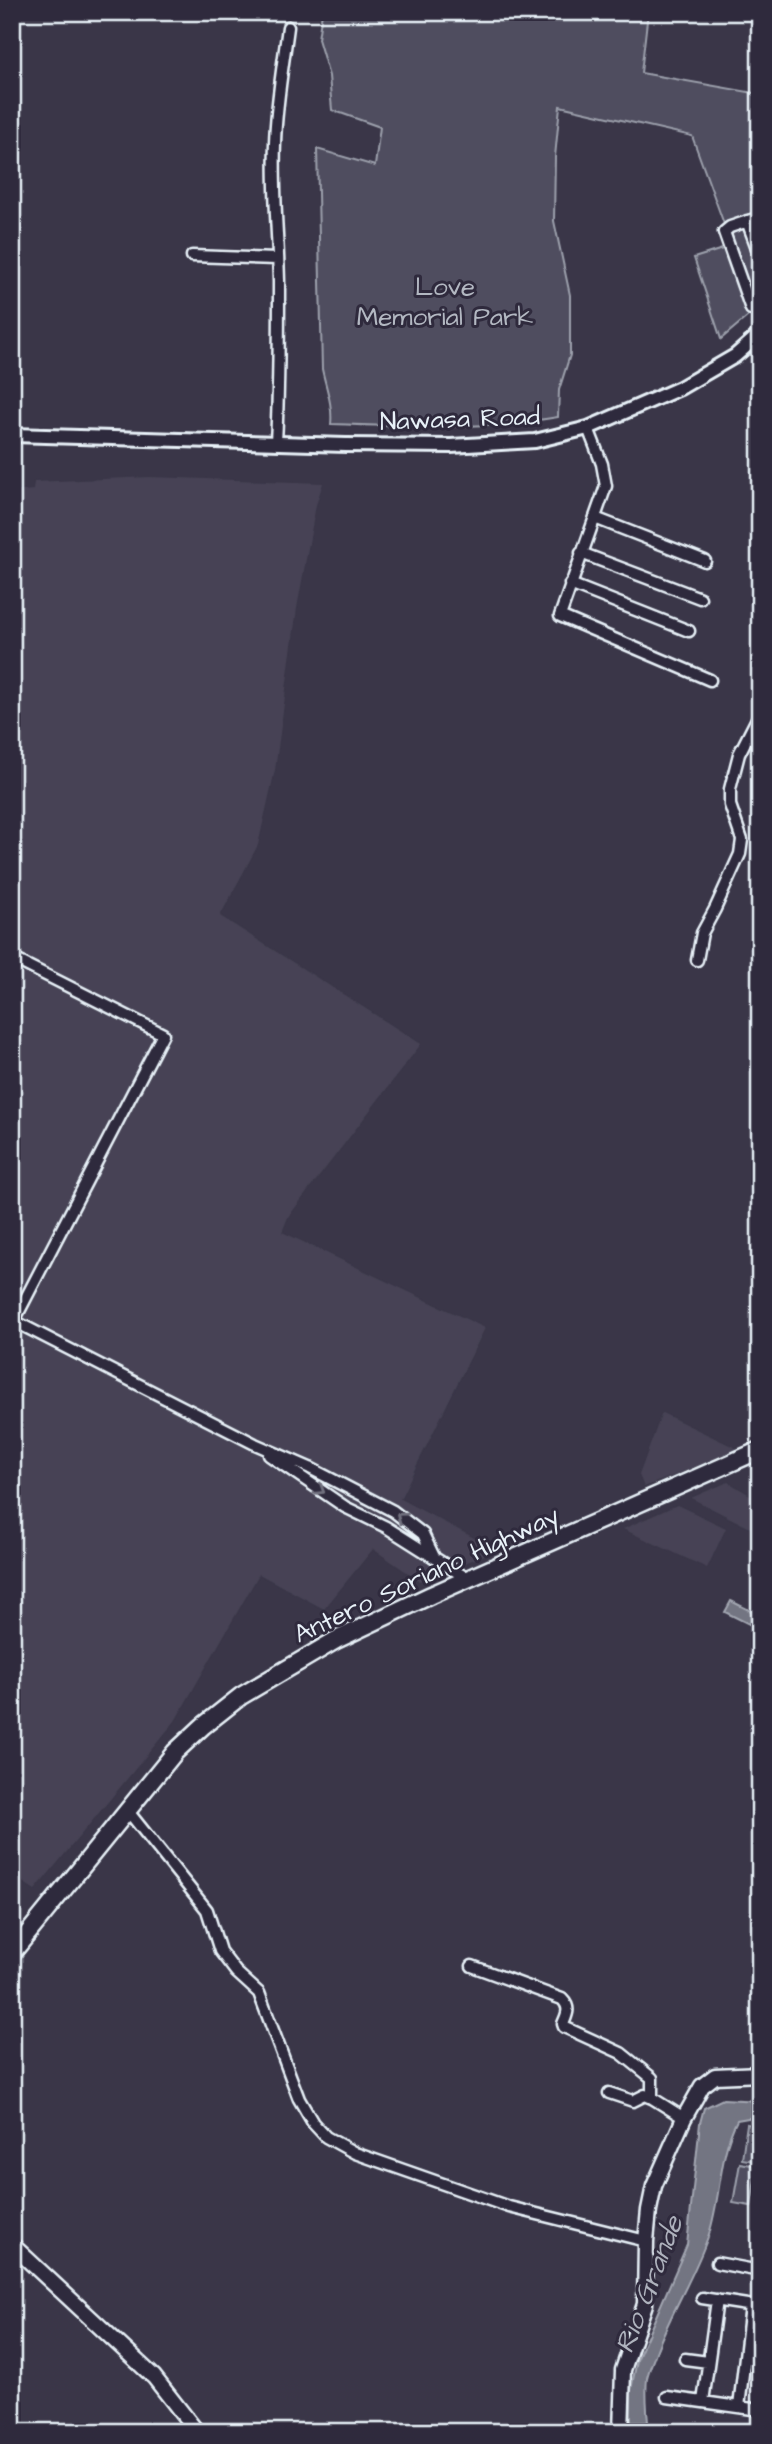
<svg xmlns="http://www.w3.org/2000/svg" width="772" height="2444" font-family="'Architects Daughter',sans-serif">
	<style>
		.built { fill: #464354 }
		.green { fill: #504e5f; stroke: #9ca0ac; stroke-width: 2 }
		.water { fill: #737482; stroke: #a2a6b1; stroke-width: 2 }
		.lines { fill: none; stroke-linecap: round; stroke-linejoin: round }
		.minor-casing { stroke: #e8f1f8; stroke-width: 15 }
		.tertiary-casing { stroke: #e8f1f8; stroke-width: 18 }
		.secondary-casing { stroke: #e8f1f8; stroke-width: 19 }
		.primary-casing { stroke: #e8f1f8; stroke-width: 21 }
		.minor { stroke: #2f2a3d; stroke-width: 10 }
		.tertiary { stroke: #2f2a3d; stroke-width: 12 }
		.secondary { stroke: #2f2a3d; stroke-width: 14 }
		.primary { stroke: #2f2a3d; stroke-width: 16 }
		.oneway { stroke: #70707e }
		.labels { text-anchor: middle; stroke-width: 6; stroke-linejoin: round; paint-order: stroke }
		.park-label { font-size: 26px; fill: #b3b8c2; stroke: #2f2a3d }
		.street-label { font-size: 26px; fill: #e8f1f8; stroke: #2f2a3d }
		.water-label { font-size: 28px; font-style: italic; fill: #aeb2bd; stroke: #2f2a3d }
	</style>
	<rect width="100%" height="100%" fill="#3a3648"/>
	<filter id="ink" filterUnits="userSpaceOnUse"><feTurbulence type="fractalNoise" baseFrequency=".0143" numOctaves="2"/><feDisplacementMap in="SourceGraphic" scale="14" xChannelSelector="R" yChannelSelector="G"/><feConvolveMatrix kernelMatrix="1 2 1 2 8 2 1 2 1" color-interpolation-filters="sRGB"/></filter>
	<g filter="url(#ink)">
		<path class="built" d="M 150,477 L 323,483 L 316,505 L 297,608 L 275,770 L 258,845 L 220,916 L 421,1044 L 288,1217 L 282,1232 L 485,1328 L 400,1499 L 497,1550 L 420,1581 L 373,1549 L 324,1609 L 259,1574 L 175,1721 L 35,1890 L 12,1875 L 12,492 L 33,490 L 34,482 Z
			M 662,1413 L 740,1450 L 644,1487 L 639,1475 Z
			M 728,1482 L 760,1501 L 760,1533 L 691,1498 Z
			M 677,1505 L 726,1528 L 707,1568 L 623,1529 Z"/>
		<path class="green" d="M 322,12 L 648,12 L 641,73 L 760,94 L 760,306 L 721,339 L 694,258 L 732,246 L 692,136 L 560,106 L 555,157 L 554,221 L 570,295 L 570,355 L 559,390 L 558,417 C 483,430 407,427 331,424 C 333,405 326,388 322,369 L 317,149 L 375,166 L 380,127 L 332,110 L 329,76 L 318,39 Z
			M 747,2124 L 760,2127 L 760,2162 L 742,2159 Z
			M 740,2163 L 757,2166 L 751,2206 L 733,2203 Z"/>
		<path class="water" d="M 731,1601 L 759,1615 L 753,1626 L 725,1612 Z
			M 723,2099 L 760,2101 L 760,2116 L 737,2120 C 719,2154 721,2197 709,2234 C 695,2275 671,2312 656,2352 C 653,2361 649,2369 647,2378 C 645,2396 647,2414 649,2432 L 631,2432 L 631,2390 L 637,2360 L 687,2245 L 700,2123 L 704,2108 Z"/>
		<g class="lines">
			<g class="minor-casing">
				<path id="minor" d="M 747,221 L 760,256
					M 192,256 L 277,259
					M 751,309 L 724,232 L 730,227 L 760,217
					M 588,428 L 602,464 L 606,486 L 560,616 L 710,680
					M 276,442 C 279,389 279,336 279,282 C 278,236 273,190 275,143 C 276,104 283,66 288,27
					M 595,518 L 705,561
					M 581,553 L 700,598
					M 570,584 L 689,631
					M 12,958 L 163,1034 L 14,1321
					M 697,960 L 702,933 L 715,909 L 740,854 L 742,840 L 730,805 L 730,789 L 739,754 L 760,713
					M 12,1320 L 255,1444 L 310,1468 L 393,1511 L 423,1534 L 434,1557
					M 269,1455 L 345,1507 L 386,1527 L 468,1579
					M 127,1810 L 207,1910 L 220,1951 L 236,1972 L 259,1993 L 299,2099 L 313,2123 L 326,2137 L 355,2153 L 509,2207 L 646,2241
					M 472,1966 L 562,1999 C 571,2008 567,2014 563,2024 L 564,2027 L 621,2053 L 652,2078 L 652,2098 L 684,2118
					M 609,2093 L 633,2101 L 645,2095 L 652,2098
					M 717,2263 L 760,2271
					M 757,2270 L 760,2251
					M 702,2298 L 760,2307
					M 685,2359 L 708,2362
					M 667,2397 L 760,2410
					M 703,2402 L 717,2300
					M 739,2407 L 751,2306"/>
			</g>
			<g class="tertiary-casing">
				<path id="tertiary" d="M 12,435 L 346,445 L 451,446 L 535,441 L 588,428 L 680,388 L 735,356 L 760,334"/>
			</g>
			<g class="secondary-casing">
				<path id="secondary" d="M 12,2245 L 154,2377 L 197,2432
					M 621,2432 L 623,2370 L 645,2304 L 646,2241 L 649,2210 L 654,2186 L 684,2118 L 702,2086 L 715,2076 L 760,2074"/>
			</g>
			<g class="primary-casing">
				<path id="primary" d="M 12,1953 L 175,1752 L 203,1726 L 241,1696 L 336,1640 L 431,1595 L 760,1450"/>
			</g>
			<use href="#minor" class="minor"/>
			<use href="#tertiary" class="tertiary"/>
			<use href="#secondary" class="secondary"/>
			<use href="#primary" class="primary"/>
		</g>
		<defs><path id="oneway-chevron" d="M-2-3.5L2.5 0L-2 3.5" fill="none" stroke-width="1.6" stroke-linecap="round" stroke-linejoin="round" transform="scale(1.75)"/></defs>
		<g class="oneway">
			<use href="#oneway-chevron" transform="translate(320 1490) rotate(32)"/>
			<use href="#oneway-chevron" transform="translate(401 1517) rotate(-143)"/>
		</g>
	</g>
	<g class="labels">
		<g class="park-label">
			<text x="445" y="295">Love<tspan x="445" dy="30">Memorial Park</tspan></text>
		</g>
		<g class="street-label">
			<text transform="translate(460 418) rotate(-2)" y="9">Nawasa Road</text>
			<text transform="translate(426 1574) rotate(-25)" y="9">Antero Soriano Highway</text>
		</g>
		<g class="water-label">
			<text transform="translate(648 2284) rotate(-69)" y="10">Rio Grande</text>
		</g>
	</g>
	<rect width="772" height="2444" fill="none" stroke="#2f2a3d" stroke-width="42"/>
	<rect x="21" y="21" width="730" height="2402" fill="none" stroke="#e8f1f8" stroke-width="2.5" filter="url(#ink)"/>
</svg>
